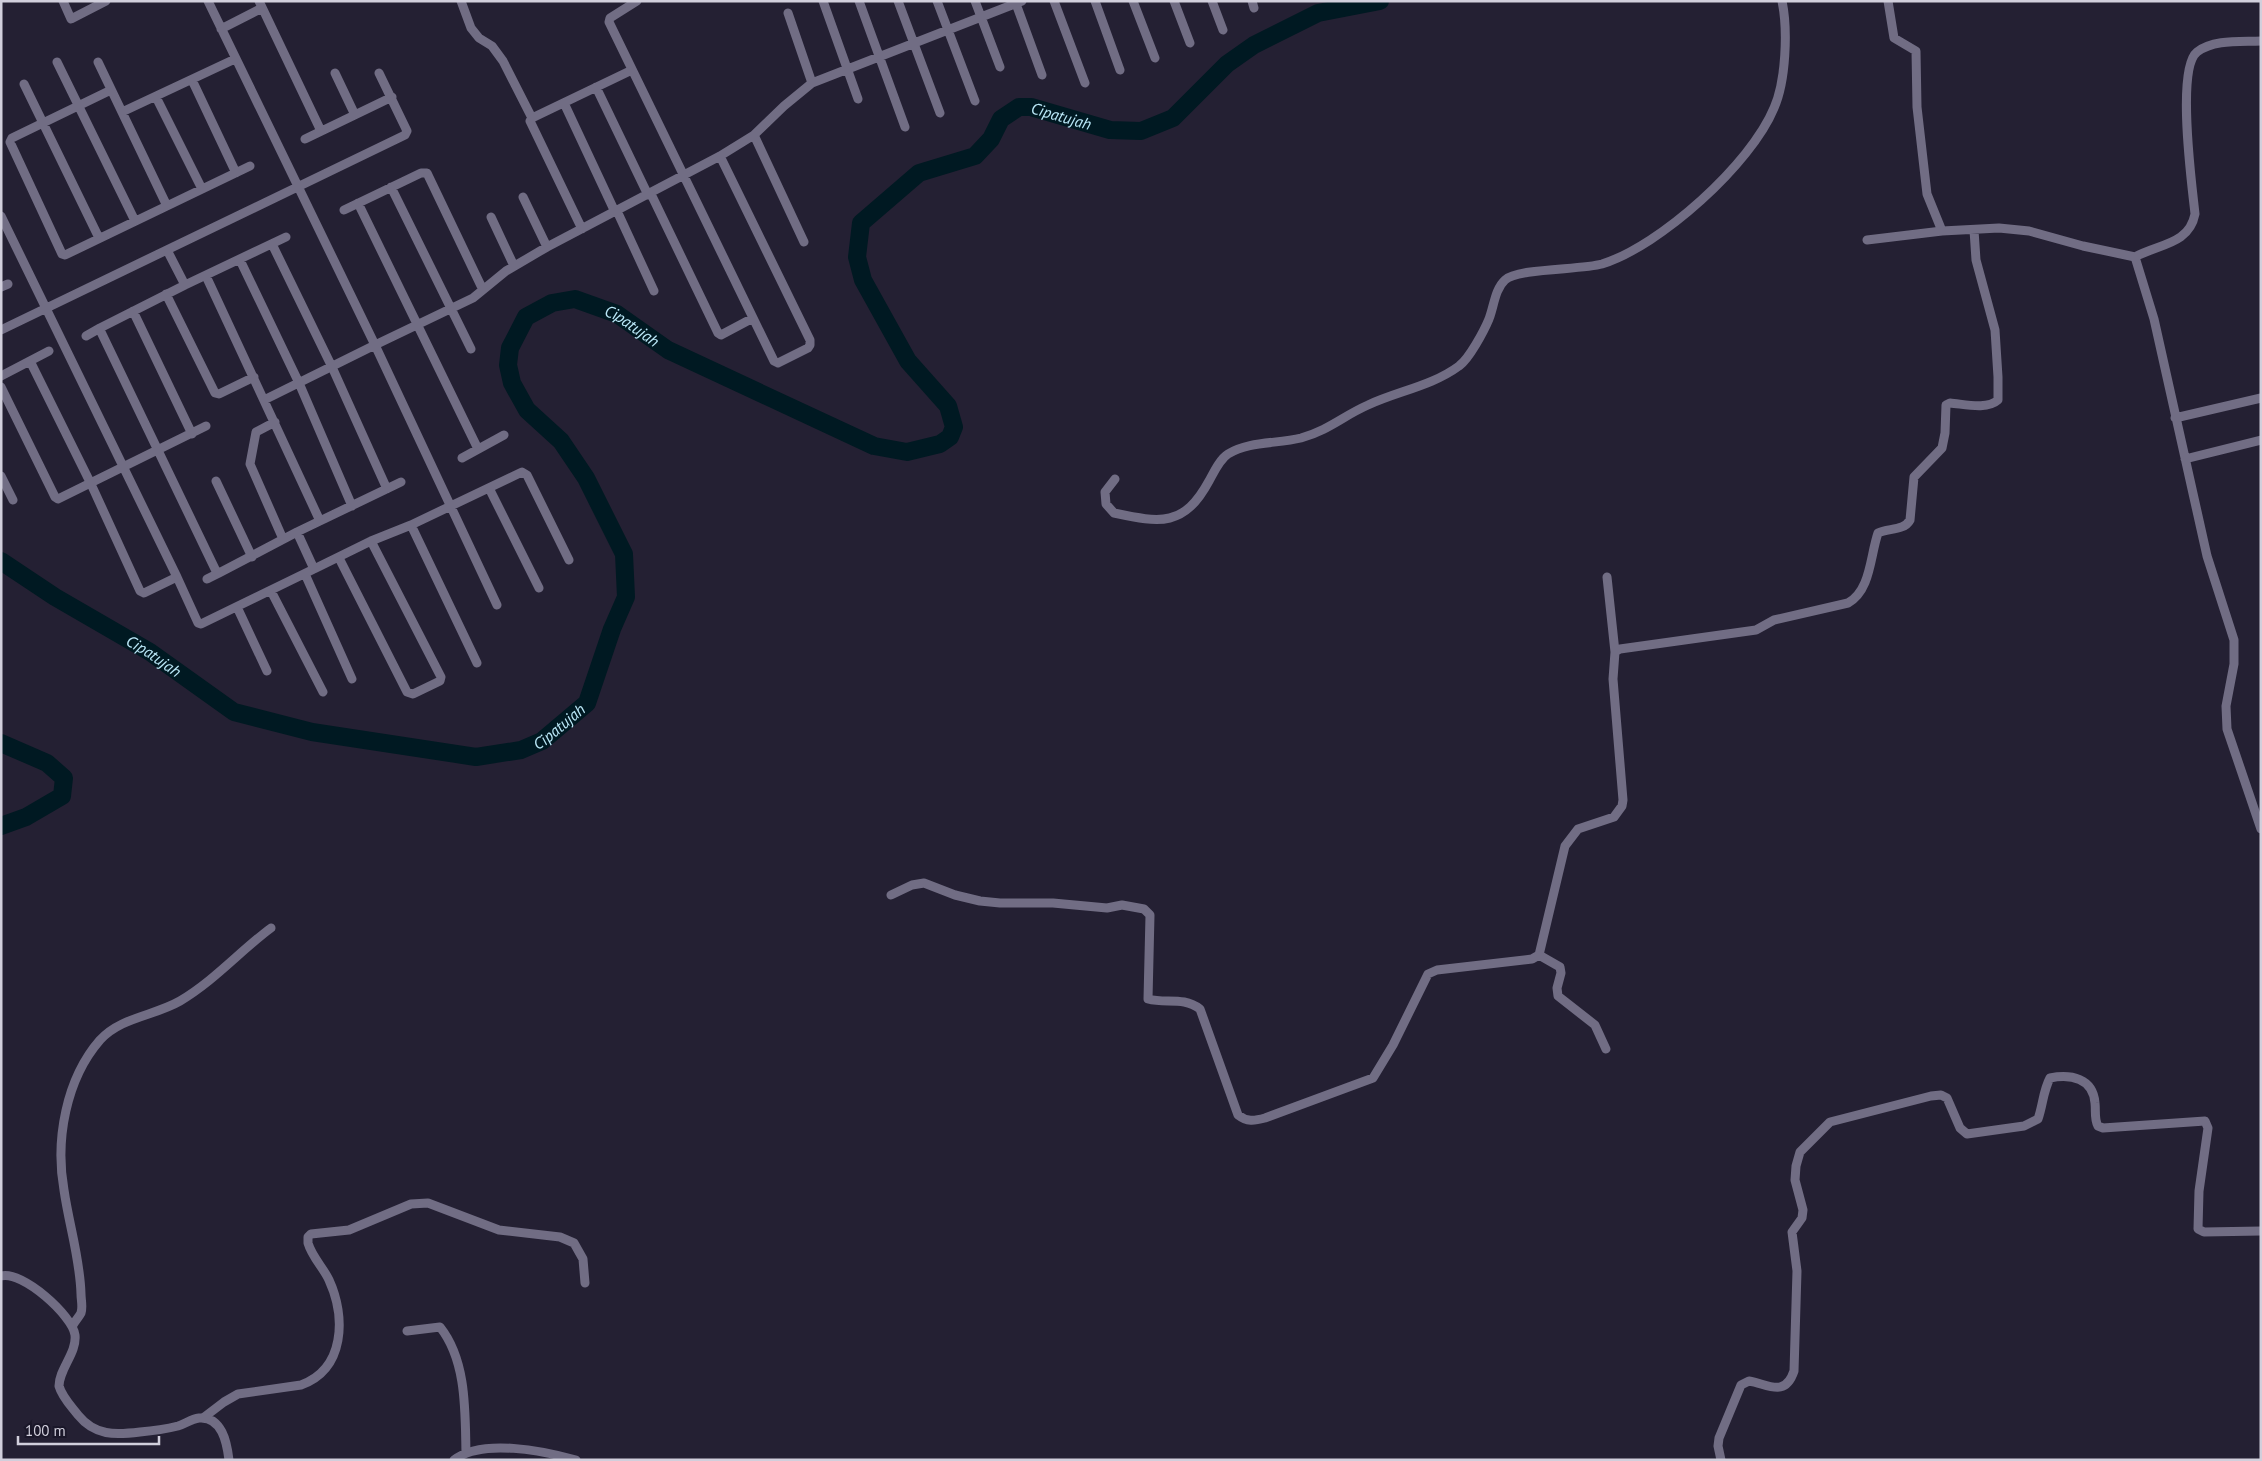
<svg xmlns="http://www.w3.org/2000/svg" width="2262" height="1461" font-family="'PT Sans',sans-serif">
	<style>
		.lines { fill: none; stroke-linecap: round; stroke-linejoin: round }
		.river { stroke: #001922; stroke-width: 18 }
		.street { stroke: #716d84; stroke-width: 9 }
		.labels { text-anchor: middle; stroke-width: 4; stroke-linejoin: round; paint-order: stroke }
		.water-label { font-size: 16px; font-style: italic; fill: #bbe9f9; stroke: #1a1729 }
	</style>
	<rect width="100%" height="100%" fill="#242033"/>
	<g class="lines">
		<g class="river">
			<path id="s1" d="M 1,561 L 55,597 L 150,652 L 234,712 L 312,732 L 476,757 L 521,750 L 542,741 L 587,703 L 612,629 L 626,597 L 624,554 L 586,478 L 561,441 L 527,410 L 512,383 L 508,365 L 510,348 L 526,317 L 552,303 L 575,299 L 617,314 L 668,350 L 874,446 L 907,452 L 940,444 L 950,437 L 954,427 L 948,406 L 908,361 L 863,280 L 857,257 L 861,223 L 919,173 L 975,156 L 991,139 L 1001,119 L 1019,107 L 1031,107 L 1110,130 L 1141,131 L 1173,118 L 1227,64 L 1254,45 L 1318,13 L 1380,1"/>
			<path d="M 1,743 L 47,763 L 64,778 L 62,796 L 26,817 L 1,826"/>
		</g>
		<path class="street" d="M 63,1 L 71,19 L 106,1
			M 208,1 L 375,345 L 473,298 L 506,271 L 547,247 L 720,156 L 754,135 L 784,106 L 812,83 L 1022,1
			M 259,1 L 321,131
			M 461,1 L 471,28 L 479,38 L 492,46 L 503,61 L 532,118
			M 637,1 L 610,18 L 609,22 L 774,361 L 778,363 L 808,348 L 810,345 L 810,340 L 720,156
			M 823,1 L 858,99
			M 859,1 L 905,127
			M 898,1 L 940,113
			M 937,1 L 975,101
			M 975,1 L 1000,67
			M 1015,1 L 1042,75
			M 1054,1 L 1085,83
			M 1095,1 L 1120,70
			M 1133,1 L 1155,58
			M 1174,1 L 1190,43
			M 1212,1 L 1223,30
			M 1252,1 L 1254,8
			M 1888,1 L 1894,38 L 1916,51 L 1917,107 L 1927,194 L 1942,231
			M 788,13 L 812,83
			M 221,29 L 262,8
			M 2261,41 C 2241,42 2214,39 2197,52 C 2176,69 2192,185 2195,214 C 2189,245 2158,244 2135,257 L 2154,319 L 2207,556 L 2234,640 L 2234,664 L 2226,706 L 2227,729 L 2261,829
			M 57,62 L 135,221
			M 98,62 L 167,206
			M 335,73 L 355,115
			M 192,80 L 236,173
			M 24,84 L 99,238
			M 596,87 L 648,195
			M 111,90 L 12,138 L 10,142 L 62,254 L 65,255 L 250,166
			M 156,97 L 202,189
			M 564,103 L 615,212
			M 122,112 L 235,59
			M 754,135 L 804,242
			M 305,139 L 392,97
			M 391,187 L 471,349
			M 651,194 L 718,333 L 721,335 L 753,318
			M 523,197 L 547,247
			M 358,203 L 478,449
			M 344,210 L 421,173 L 427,173 L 483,290
			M 617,211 L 654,291
			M 1,216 L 177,577 L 144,593 L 140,591 L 91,484 L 30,361
			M 491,217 L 514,266
			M 582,229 L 530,121 L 532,118 L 632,70
			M 1867,240 L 1942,231 L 1999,228 L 2029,231 L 2083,246 L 2135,257
			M 272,244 L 332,367 L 387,489
			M 167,250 L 185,285 L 100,328 L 101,332 L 216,571 L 219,573 L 297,532 L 314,569 L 201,624 L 198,623 L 177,577
			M 240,260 L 299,383 L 352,506
			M 206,276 L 320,521
			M 185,285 L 286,237
			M 1,287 L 8,284
			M 166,294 L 215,393 L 219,394 L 254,377
			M 133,311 L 192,434
			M 1,330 L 405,135 L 407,131 L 379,73
			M 86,336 L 100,328
			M 1,376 L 49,351
			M 1,387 L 55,497 L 58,499 L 206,426
			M 264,400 L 375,345 L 497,605
			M 2175,418 L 2261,398
			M 275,422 L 256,432 L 250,464 L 283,539
			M 462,458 L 504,435
			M 2185,459 L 2261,440
			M 1,476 L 13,500
			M 1115,479 L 1105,492 L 1106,504 L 1114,513 C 1161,523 1184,527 1209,481 C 1214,472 1220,459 1228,454 C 1249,441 1277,444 1301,438 C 1329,430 1343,416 1368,405 C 1398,391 1432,386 1459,366 C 1469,359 1484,331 1489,319 C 1494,306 1495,289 1505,280 C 1518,268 1581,270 1602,264 C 1660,246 1751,164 1774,108 C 1786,81 1788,30 1782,1
			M 216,481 L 252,557
			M 489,488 L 539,588
			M 297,532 L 401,482
			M 339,558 L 407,692 L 413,694 L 440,681 L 441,677 L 371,541 L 411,525
			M 314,569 L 371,541
			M 305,574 L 352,679
			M 1607,577 L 1615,652
			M 207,579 L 219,573
			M 271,591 L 323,692
			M 237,607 L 267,671
			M 477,663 L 411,525 L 522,472 L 527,475 L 569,560
			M 891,895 L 912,885 L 924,883 L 955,895 L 980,901 L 1000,903 L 1053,903 L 1107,908 L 1122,905 L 1144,909 L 1150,915 L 1148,999 C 1166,1004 1183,996 1200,1009 L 1238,1115 C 1247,1122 1254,1121 1265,1118 L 1373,1078 L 1393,1045 L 1428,974 L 1437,970 L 1532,959 L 1539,955 L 1565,846 L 1578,829 L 1614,817 L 1622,806 L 1623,800 L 1613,679 L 1615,652 L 1620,649 L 1756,630 L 1774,620 L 1848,603 C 1871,590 1870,556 1878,533 C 1888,528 1904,531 1910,520 L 1914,477 L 1942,448 L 1945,433 L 1946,405 L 1950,403 C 1964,404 1987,410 1998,400 L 1998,377 L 1995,330 L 1976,260 L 1974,230
			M 1539,955 L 1560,967 L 1561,973 L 1557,988 L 1558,996 L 1595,1025 L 1606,1049
			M 1,1276 C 22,1270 73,1316 75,1335 C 77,1353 59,1369 59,1386 C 62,1397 71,1406 78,1415 C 95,1436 115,1435 140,1432 C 152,1431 166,1429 178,1426 C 185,1424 191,1419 199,1418 C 222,1416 227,1443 229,1460
			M 73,1325 C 75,1321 79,1317 81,1313 C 83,1307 81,1300 81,1294 C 80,1258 69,1225 64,1190 C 55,1140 66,1079 100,1040 C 121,1017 154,1016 180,1001 C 214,981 240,951 271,928
			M 407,1331 L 440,1327 C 467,1361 465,1412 466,1453
			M 203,1418 L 224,1402 L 238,1394 L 301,1385 C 345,1369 346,1317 329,1280 C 323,1267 312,1257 308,1243 L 308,1237 L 311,1234 L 349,1230 L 411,1204 L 428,1203 L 499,1230 L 560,1237 L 574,1243 L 583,1259 L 585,1283
			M 454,1460 C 482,1438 544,1451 576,1460
			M 1721,1460 L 1718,1446 L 1719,1438 L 1741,1385 L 1749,1381 C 1768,1384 1785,1398 1794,1371 L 1797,1271 L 1792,1232 L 1802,1218 L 1803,1210 L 1795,1180 L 1796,1166 L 1800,1152 L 1830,1122 L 1931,1096 L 1941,1095 L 1947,1098 L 1960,1128 L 1967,1134 L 2024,1126 L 2038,1119 C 2043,1105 2043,1091 2050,1078 C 2071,1074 2093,1078 2095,1103 C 2096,1111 2094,1119 2098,1126 L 2103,1128 L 2205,1121 L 2208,1128 L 2199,1191 L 2198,1229 L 2204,1232 L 2261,1231"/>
	</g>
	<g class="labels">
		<g class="water-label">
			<text dy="6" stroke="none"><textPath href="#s1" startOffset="2041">Cipatujah</textPath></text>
			<text dy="6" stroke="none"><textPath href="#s1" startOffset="1201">Cipatujah</textPath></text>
			<text dy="6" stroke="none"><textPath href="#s1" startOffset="180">Cipatujah</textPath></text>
			<text dy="6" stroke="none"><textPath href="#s1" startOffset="615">Cipatujah</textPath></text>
		</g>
	</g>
	<rect width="2262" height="1461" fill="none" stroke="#d1cfdc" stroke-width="5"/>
	<path d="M18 1436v8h141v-8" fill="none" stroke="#d1cfdc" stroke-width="2.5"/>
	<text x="25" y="1436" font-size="15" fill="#d1cfdc" stroke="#1a1729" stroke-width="4" paint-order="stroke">100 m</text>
</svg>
